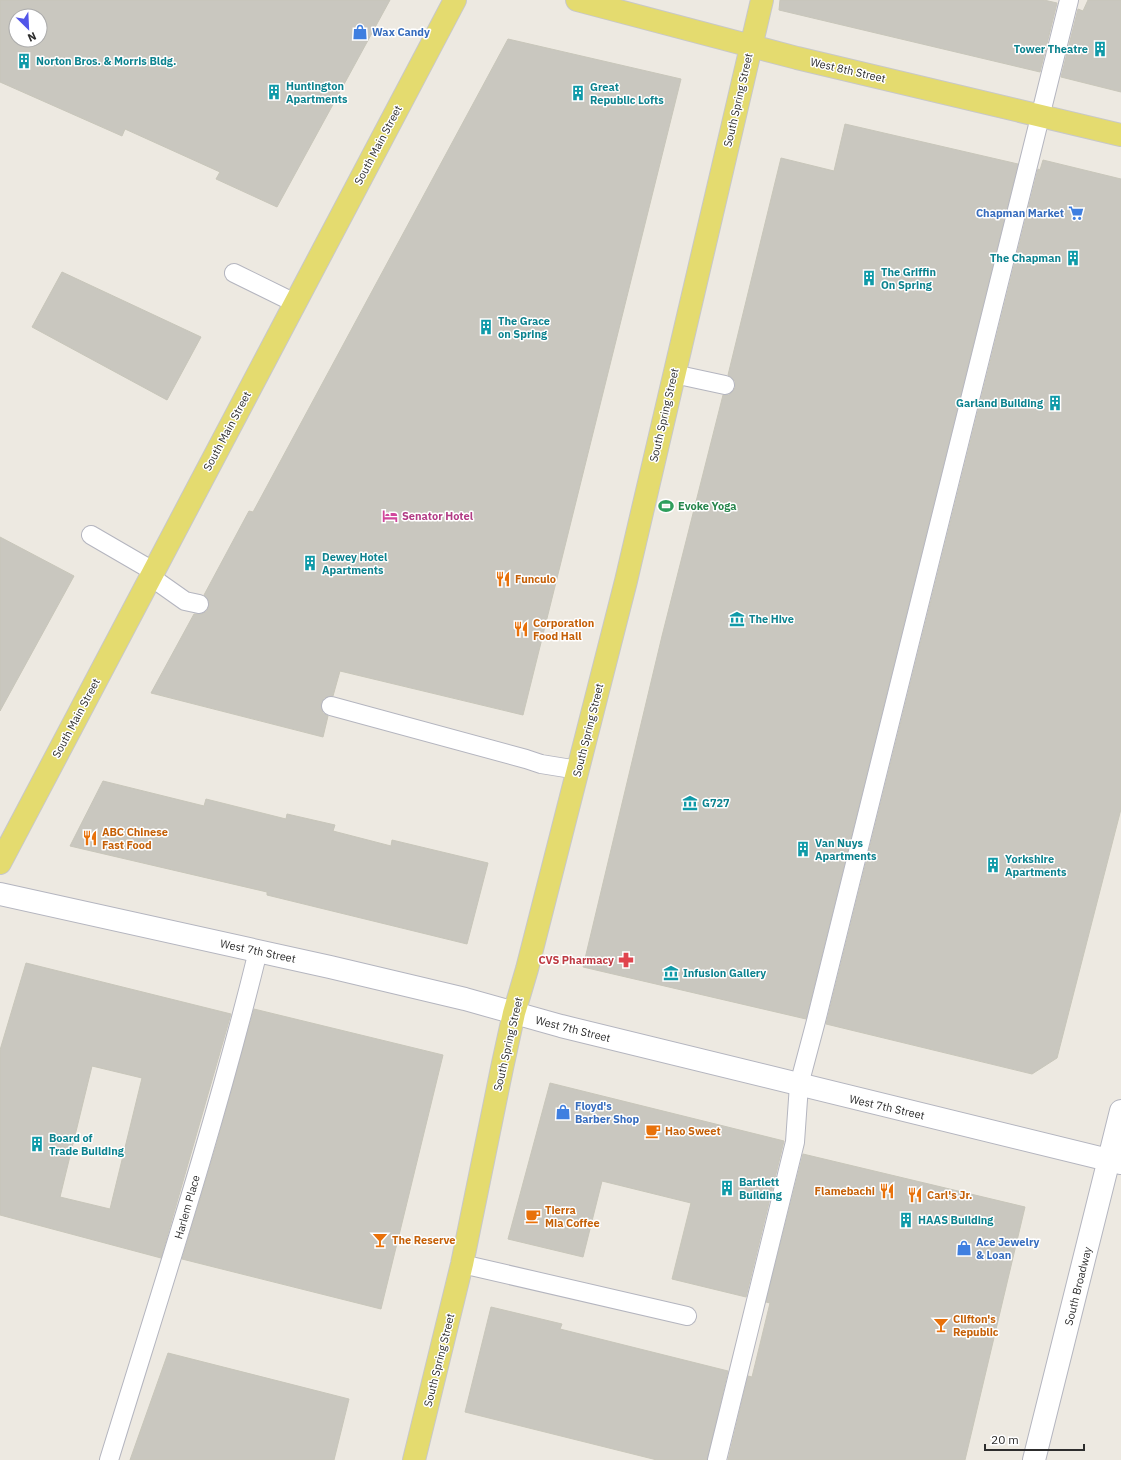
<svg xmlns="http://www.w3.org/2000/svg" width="1121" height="1460" font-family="'IBM Plex Sans',sans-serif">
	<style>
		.building { fill: #c9c7bf; stroke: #c8c6ba; fill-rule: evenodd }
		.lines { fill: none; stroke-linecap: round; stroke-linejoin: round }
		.service-casing { stroke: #b4b5bf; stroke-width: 20 }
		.secondary-casing { stroke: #b4b5bf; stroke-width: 24 }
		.primary-casing { stroke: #c8c8c8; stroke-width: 24 }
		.service { stroke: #fff; stroke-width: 18 }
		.secondary { stroke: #fff; stroke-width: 22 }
		.primary { stroke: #e4db6f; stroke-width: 22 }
		.labels { text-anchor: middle; stroke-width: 3; stroke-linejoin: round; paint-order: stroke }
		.shop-label { font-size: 11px; font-weight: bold; fill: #366cbe; stroke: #fff; text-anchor: start }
		.culture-label { font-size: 11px; font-weight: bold; fill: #0d838f; stroke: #fff; text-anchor: start }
		.street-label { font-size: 11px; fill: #2d2d2d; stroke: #fff }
		.leisure-label { font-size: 11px; font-weight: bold; fill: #27864d; stroke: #fff; text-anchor: start }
		.hotel-label { font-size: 11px; font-weight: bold; fill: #b23c85; stroke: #fff; text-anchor: start }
		.food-label { font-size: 11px; font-weight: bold; fill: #c56008; stroke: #fff; text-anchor: start }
		.health-label { font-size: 11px; font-weight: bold; fill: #be3a42; stroke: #fff; text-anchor: end }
	</style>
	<rect width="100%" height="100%" fill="#ede9e1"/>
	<path class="building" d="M 0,0 L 390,0 L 277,207 L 216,179 L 220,172 L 125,129 L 122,136 L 0,82 ZM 16,16 L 40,16 L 40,40 L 16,40 Z
		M 780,0 L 1044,0 L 1057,3 L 1040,72 L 779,10 Z
		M 1088,0 L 1121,0 L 1121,92 L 1061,77 L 1078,9 L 1083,11 Z
		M 508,39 L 681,79 L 523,715 L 340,671 L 333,696 L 324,698 L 321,704 L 323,713 L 328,716 L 323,737 L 151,693 L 194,614 L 202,614 L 207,611 L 209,601 L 204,595 L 249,511 L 253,512 Z
		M 845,124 L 1018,164 L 806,1019 L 583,967 L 662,636 L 723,395 L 729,395 L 735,388 L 735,381 L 728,375 L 781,158 L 834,171 Z
		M 1043,160 L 1121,179 L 1121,809 L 1057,1058 L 1032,1074 L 826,1024 L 1038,169 L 1040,170 Z
		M 62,272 L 201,337 L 167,400 L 32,327 Z
		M 0,537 L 74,576 L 0,711 Z
		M 103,781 L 204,806 L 206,799 L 286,819 L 287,814 L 335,825 L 333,831 L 391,846 L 392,840 L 488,863 L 467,944 L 267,895 L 267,892 L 70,846 Z
		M 26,963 L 231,1014 L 161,1258 L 0,1215 L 0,1050 ZM 92,1066 L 142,1078 L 110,1209 L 60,1197 Z
		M 254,1009 L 443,1055 L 381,1309 L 182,1259 L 216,1146 Z
		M 550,1083 L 784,1141 L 746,1297 L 672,1279 L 691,1203 L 602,1181 L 583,1257 L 508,1239 Z
		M 803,1154 L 1025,1207 L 965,1460 L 728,1460 L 748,1376 L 752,1377 L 770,1303 L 766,1302 Z
		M 491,1307 L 562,1324 L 560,1329 L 728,1371 L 707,1460 L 657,1460 L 465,1412 Z
		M 168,1353 L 349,1399 L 334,1460 L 130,1460 Z"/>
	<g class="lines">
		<g class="service-casing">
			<path id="service" d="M 234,273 L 295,303
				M 674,374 L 725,385
				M 91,535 L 153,571
				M 151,577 L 185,601 L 199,604
				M 331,706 L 526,759 L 541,764 L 578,770
				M 462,1264 L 687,1316
				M 109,1460 C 161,1291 216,1123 258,951
				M 717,1460 L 795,1142 L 799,1085 L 816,1021 L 1069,0"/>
		</g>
		<g class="secondary-casing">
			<path id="secondary" d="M 0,894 L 330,967 L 465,999 L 561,1026 L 1121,1163
				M 1034,1460 L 1121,1111"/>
		</g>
		<g class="primary-casing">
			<path id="primary" d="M 577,0 L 797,58 L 1121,135
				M 0,863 L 455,0
				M 414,1460 L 462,1264 L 502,1068 L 514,1013 L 527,969 L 626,581 L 762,0"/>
		</g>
		<use href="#service" class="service"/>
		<use href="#secondary" class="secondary"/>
		<use href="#primary" class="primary"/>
	</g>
	<defs>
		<g id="shop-bare" transform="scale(1.2)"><path d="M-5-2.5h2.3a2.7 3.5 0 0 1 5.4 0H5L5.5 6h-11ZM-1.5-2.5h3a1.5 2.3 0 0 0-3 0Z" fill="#3f7fe0" stroke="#fff" stroke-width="2.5" paint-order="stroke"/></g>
		<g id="building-bare" transform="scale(1.2)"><path d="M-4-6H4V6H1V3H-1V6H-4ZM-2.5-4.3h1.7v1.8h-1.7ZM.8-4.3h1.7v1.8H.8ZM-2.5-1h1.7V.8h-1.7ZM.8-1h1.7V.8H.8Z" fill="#0f9aa8" stroke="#fff" stroke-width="2.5" paint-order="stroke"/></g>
		<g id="supermarket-bare" transform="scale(1.2)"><path d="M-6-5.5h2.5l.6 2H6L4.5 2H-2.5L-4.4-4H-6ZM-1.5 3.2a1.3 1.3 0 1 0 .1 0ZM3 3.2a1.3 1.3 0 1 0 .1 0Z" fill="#3f7fe0" stroke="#fff" stroke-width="2.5" paint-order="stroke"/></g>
		<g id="stadium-bare" transform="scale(1.2)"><path d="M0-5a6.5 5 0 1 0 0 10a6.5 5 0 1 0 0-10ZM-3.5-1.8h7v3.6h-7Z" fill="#2e9e5b" stroke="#fff" stroke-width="2.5" paint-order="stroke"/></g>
		<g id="hotel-bare" transform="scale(1.2)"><path d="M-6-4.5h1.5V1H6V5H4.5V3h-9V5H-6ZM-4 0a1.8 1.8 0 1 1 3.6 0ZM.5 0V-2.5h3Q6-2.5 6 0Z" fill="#d1479c" stroke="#fff" stroke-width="2.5" paint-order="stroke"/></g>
		<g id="restaurant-bare" transform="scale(1.2)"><path d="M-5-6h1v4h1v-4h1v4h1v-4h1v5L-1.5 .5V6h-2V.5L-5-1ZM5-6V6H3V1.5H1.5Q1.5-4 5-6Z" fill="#e8710a" stroke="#fff" stroke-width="2.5" paint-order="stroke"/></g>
		<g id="museum-bare" transform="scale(1.2)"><path d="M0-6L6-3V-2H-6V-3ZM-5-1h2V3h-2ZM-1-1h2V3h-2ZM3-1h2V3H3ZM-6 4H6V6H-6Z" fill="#0f9aa8" stroke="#fff" stroke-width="2.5" paint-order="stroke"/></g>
		<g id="pharmacy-bare" transform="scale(1.2)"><path d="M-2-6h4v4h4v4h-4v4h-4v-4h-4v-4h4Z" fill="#e0444e" stroke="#fff" stroke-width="2.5" paint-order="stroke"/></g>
		<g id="cafe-bare" transform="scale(1.2)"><path d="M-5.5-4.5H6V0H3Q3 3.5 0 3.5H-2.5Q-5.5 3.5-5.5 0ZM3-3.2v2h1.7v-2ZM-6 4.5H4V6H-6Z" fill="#e8710a" stroke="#fff" stroke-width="2.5" paint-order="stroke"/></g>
		<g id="bar-bare" transform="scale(1.2)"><path d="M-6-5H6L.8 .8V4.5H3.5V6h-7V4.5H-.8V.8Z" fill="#e8710a" stroke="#fff" stroke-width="2.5" paint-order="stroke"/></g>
	</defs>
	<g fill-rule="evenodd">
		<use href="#shop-bare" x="360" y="32"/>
		<use href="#building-bare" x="1100" y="49"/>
		<use href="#building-bare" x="24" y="61"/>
		<use href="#building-bare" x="274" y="92"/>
		<use href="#building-bare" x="578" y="93"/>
		<use href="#supermarket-bare" x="1076" y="213"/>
		<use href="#building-bare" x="1073" y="258"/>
		<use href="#building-bare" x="869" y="278"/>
		<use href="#building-bare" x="486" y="327"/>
		<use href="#building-bare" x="1055" y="403"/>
		<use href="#stadium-bare" x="666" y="506"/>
		<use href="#hotel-bare" x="390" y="516"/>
		<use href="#building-bare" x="310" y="563"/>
		<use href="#restaurant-bare" x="503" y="579"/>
		<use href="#museum-bare" x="737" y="619"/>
		<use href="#restaurant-bare" x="521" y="629"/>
		<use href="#museum-bare" x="690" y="803"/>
		<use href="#restaurant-bare" x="90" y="838"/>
		<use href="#building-bare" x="803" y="849"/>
		<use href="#building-bare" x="993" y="865"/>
		<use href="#pharmacy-bare" x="626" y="960"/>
		<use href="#museum-bare" x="671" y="973"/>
		<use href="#shop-bare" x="563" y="1112"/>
		<use href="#cafe-bare" x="653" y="1131"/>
		<use href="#building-bare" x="37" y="1144"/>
		<use href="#building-bare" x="727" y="1188"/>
		<use href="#restaurant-bare" x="887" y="1191"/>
		<use href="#restaurant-bare" x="915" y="1195"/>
		<use href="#cafe-bare" x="533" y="1216"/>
		<use href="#building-bare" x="906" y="1220"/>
		<use href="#bar-bare" x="380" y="1240"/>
		<use href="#shop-bare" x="964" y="1248"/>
		<use href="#bar-bare" x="941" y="1325"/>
	</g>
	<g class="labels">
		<g class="shop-label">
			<text x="372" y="36">Wax Candy</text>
			<text x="1064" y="217" text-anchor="end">Chapman Market</text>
			<text x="575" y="1110">Floyd's<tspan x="575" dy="13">Barber Shop</tspan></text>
			<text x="976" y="1246">Ace Jewelry<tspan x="976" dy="13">&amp; Loan</tspan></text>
		</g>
		<g class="culture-label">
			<text x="1088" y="53" text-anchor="end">Tower Theatre</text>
			<text x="36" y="65">Norton Bros. &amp; Morris Bldg.</text>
			<text x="286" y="90">Huntington<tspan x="286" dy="13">Apartments</tspan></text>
			<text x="590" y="91">Great<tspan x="590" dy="13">Republic Lofts</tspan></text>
			<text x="1061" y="262" text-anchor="end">The Chapman</text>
			<text x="881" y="276">The Griffin<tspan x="881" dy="13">On Spring</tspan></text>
			<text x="498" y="325">The Grace<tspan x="498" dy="13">on Spring</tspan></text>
			<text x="1043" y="407" text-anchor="end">Garland Building</text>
			<text x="322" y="561">Dewey Hotel<tspan x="322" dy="13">Apartments</tspan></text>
			<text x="749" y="623">The Hive</text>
			<text x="702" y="807">G727</text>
			<text x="815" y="847">Van Nuys<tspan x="815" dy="13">Apartments</tspan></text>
			<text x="1005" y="863">Yorkshire<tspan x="1005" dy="13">Apartments</tspan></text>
			<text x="683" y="977">Infusion Gallery</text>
			<text x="49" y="1142">Board of<tspan x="49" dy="13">Trade Building</tspan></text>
			<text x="739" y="1186">Bartlett<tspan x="739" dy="13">Building</tspan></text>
			<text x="918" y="1224">HAAS Building</text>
		</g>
		<g class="street-label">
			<text transform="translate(848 70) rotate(13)" y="4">West 8th Street</text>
			<text transform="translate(738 100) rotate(-77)" y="4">South Spring Street</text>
			<text transform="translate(378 145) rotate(-62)" y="4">South Main Street</text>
			<text transform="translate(664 415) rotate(-77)" y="4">South Spring Street</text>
			<text transform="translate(227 431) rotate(-62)" y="4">South Main Street</text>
			<text transform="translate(76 718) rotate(-62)" y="4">South Main Street</text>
			<text transform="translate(588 730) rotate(-76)" y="4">South Spring Street</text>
			<text transform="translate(258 951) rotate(12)" y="4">West 7th Street</text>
			<text transform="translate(573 1029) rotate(14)" y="4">West 7th Street</text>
			<text transform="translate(508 1044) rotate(-77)" y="4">South Spring Street</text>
			<text transform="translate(887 1107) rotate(13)" y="4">West 7th Street</text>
			<text transform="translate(187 1207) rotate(-74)" y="4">Harlem Place</text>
			<text transform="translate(1078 1286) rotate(-76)" y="4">South Broadway</text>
			<text transform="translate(439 1360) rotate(-76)" y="4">South Spring Street</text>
		</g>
		<g class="leisure-label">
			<text x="678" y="510">Evoke Yoga</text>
		</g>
		<g class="hotel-label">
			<text x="402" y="520">Senator Hotel</text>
		</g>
		<g class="food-label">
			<text x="515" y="583">Funculo</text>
			<text x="533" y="627">Corporation<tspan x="533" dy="13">Food Hall</tspan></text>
			<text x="102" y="836">ABC Chinese<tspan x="102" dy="13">Fast Food</tspan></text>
			<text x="665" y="1135">Hao Sweet</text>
			<text x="875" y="1195" text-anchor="end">Flamebachi</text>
			<text x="927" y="1199">Carl's Jr.</text>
			<text x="545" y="1214">Tierra<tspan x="545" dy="13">Mia Coffee</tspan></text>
			<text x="392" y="1244">The Reserve</text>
			<text x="953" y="1323">Clifton's<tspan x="953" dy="13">Republic</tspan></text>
		</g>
		<g class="health-label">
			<text x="614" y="964">CVS Pharmacy</text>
		</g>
	</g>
	<g transform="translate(28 28) rotate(156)"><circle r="19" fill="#ffffff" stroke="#ababab"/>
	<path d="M0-3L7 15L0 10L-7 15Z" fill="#5256e9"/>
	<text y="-6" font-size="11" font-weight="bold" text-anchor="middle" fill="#2d2d2d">N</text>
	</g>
	<path d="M985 1444v6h99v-6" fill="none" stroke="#2d2d2d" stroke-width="2"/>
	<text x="991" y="1444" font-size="12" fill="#2d2d2d" stroke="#ffffff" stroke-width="3" paint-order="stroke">20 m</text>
</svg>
